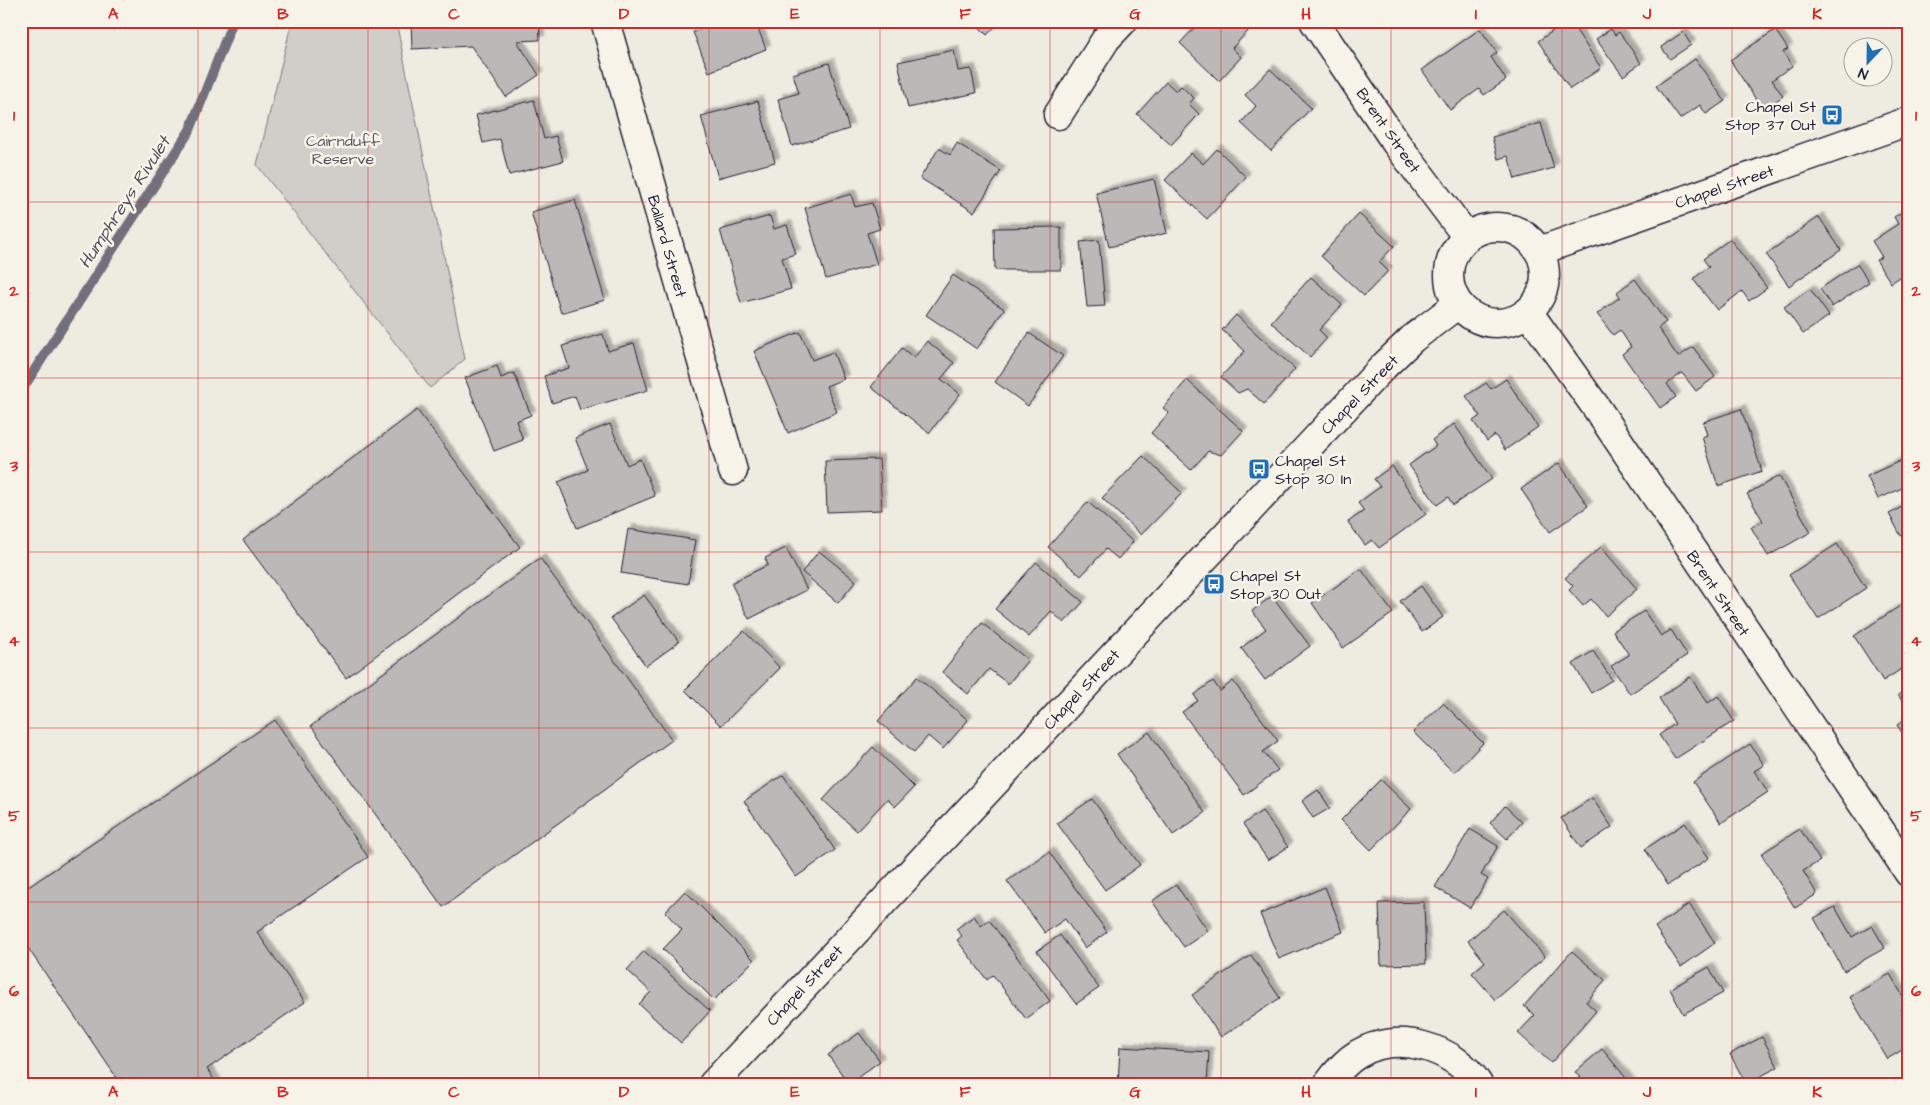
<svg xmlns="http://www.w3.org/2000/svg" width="1930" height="1105" font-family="'Architects Daughter',sans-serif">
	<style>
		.green { fill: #d1cdc9; stroke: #7a7882 }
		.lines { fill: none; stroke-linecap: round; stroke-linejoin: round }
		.stream { stroke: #716f7b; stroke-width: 10 }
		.building { fill: #bbb8b7; stroke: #22223b; filter: url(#shadow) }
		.street-casing { stroke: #22223b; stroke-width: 31 }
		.secondary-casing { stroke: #22223b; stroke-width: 31 }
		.street { stroke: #f7f3e8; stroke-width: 28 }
		.secondary { stroke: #f7f3e8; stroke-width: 28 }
		.grid { fill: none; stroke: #d62828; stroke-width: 1; stroke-opacity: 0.55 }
		.labels { text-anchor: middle; stroke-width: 5; stroke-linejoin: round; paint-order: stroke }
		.poi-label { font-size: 16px; fill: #22223b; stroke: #f7f3e8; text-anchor: start }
		.street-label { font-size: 16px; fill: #22223b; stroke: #f7f3e8 }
		.park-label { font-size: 16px; fill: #575566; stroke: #f7f3e8 }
		.water-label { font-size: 18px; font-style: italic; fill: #504f60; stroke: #f7f3e8 }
		.neatline { fill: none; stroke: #d62828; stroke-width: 2 }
		.grid-label { font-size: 16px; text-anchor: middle; font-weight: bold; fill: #d62828 }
	</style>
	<defs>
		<filter id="shadow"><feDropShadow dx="4.5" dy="-4.5" stdDeviation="1" flood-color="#0004"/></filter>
	</defs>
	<rect width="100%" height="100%" fill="#eeebe1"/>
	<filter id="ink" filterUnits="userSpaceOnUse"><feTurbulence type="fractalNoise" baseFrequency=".02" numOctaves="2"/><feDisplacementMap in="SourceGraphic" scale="10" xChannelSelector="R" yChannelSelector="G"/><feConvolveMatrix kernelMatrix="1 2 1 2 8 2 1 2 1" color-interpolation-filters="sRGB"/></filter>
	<g filter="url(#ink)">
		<path class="green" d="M 292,21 L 396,21 L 465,359 L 430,388 L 257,165 Z"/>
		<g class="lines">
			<path class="stream" d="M 21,391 L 190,130 L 233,21"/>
		</g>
		<path class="building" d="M 411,21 L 539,21 L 540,40 L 517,41 L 539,75 L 506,97 L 471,46 L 412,49 Z
			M 720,21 L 755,21 L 766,49 L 709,72 L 693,32 Z
			M 973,21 L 1000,21 L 987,35 Z
			M 1201,21 L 1239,21 L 1248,31 L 1232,48 L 1241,57 L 1219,81 L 1180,43 Z
			M 1568,21 L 1570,21 L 1601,68 L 1570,89 L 1538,41 Z
			M 1480,29 L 1497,53 L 1491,57 L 1506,80 L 1484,95 L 1479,89 L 1450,110 L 1422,70 Z
			M 1611,29 L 1615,35 L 1619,32 L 1641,63 L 1623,76 L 1596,39 Z
			M 1775,30 L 1788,49 L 1783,52 L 1792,66 L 1772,80 L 1783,96 L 1763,110 L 1730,60 Z
			M 1683,32 L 1691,45 L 1670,59 L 1661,47 Z
			M 954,50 L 958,71 L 971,69 L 976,93 L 908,108 L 898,62 Z
			M 1695,59 L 1725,101 L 1706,114 L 1700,105 L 1680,119 L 1656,86 Z
			M 829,63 L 849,129 L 792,146 L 778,99 L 799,93 L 793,74 Z
			M 1270,69 L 1311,108 L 1271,151 L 1241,123 L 1256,106 L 1245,95 Z
			M 1166,82 L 1176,91 L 1181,86 L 1194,98 L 1189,104 L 1199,114 L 1171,145 L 1137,114 Z
			M 534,100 L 544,139 L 556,136 L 563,161 L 509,175 L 500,139 L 483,143 L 476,115 Z
			M 758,101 L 775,162 L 718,178 L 701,116 Z
			M 1541,123 L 1554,168 L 1515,179 L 1508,156 L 1498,159 L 1492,137 Z
			M 957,143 L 1001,171 L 974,212 L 920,178 L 939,148 L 950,155 Z
			M 1217,149 L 1246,177 L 1207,219 L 1165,180 L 1191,153 L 1203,164 Z
			M 1154,179 L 1167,233 L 1109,247 L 1096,193 Z
			M 851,194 L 855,207 L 872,203 L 880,229 L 867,233 L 877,264 L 826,279 L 805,208 Z
			M 575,200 L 605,300 L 561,313 L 531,212 Z
			M 1909,208 L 1909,271 L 1891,283 L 1876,260 L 1882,257 L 1872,241 L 1898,224 L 1894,217 Z
			M 1359,214 L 1394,246 L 1379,262 L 1388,271 L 1364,296 L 1321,256 Z
			M 770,216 L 774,229 L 787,225 L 796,254 L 782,258 L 791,289 L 741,303 L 720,230 Z
			M 1819,217 L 1841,250 L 1789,286 L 1766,254 Z
			M 1061,227 L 1061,270 L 995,270 L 994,228 Z
			M 1730,239 L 1767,288 L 1749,301 L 1742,291 L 1717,310 L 1693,279 L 1709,267 L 1703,259 Z
			M 1099,240 L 1105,306 L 1087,307 L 1080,242 Z
			M 1857,264 L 1869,282 L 1832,307 L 1820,289 Z
			M 953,275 L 1004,309 L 977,349 L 926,315 Z
			M 1311,277 L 1342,305 L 1319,330 L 1327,338 L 1310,357 L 1271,322 Z
			M 1635,279 L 1666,322 L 1658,328 L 1678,357 L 1693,347 L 1715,377 L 1696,391 L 1682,373 L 1667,384 L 1676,397 L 1660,408 L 1622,354 L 1631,347 L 1620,330 L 1613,335 L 1597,314 L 1620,297 L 1617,292 Z
			M 1810,289 L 1829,316 L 1803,334 L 1784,307 Z
			M 1236,315 L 1295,369 L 1264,404 L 1247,389 L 1238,393 L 1221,377 L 1245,351 L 1222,330 Z
			M 800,332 L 812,360 L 833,352 L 844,379 L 826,386 L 837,412 L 788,433 L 754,351 Z
			M 1029,333 L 1063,356 L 1028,406 L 995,382 Z
			M 603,334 L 608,351 L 634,343 L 648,390 L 580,410 L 575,396 L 552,403 L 544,376 L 569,368 L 562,346 Z
			M 927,341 L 954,363 L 941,379 L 960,394 L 929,433 L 871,387 L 902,348 L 914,358 Z
			M 497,366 L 501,378 L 514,373 L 531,415 L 516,421 L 523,440 L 494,451 L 465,378 Z
			M 1506,379 L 1538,427 L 1505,450 L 1495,435 L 1487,441 L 1473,421 L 1480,416 L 1466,396 L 1486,383 L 1491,389 Z
			M 1187,380 L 1243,431 L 1221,455 L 1208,451 L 1191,470 L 1151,433 L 1169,413 L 1163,408 Z
			M 1741,409 L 1762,471 L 1718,486 L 1702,437 L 1707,435 L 1703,422 Z
			M 417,410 L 520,547 L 346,678 L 243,540 Z
			M 610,424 L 627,465 L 640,459 L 655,496 L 577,528 L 558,482 L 588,470 L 575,438 Z
			M 1454,424 L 1492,479 L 1453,505 L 1448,497 L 1437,505 L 1409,465 L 1436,446 L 1432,440 Z
			M 1143,456 L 1182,493 L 1141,535 L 1102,498 Z
			M 879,459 L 882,510 L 827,512 L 825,461 Z
			M 1900,461 L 1909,479 L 1909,485 L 1878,499 L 1867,476 Z
			M 1559,463 L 1588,506 L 1550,532 L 1521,489 Z
			M 1392,466 L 1426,514 L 1379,548 L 1372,540 L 1365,545 L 1348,522 L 1364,511 L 1358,503 L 1380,487 L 1374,479 Z
			M 1779,476 L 1811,532 L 1768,556 L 1751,527 L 1763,521 L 1747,494 Z
			M 1088,502 L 1133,542 L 1118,559 L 1106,549 L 1081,576 L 1048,547 Z
			M 1909,503 L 1909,532 L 1901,536 L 1889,514 Z
			M 628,529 L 695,540 L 688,584 L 621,573 Z
			M 1837,544 L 1866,588 L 1818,619 L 1789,575 Z
			M 1601,547 L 1637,589 L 1606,616 L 1591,599 L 1583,606 L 1569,590 L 1573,586 L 1565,578 Z
			M 786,548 L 807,590 L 749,619 L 731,583 L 768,565 L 765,558 Z
			M 819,551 L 856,581 L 838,603 L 802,572 Z
			M 540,558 L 672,740 L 443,907 L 311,726 Z
			M 1036,562 L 1083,602 L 1064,623 L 1051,611 L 1029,637 L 995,609 Z
			M 1361,569 L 1393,613 L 1343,648 L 1312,603 Z
			M 1421,586 L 1443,617 L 1422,632 L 1400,601 Z
			M 644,595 L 679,642 L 646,666 L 611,618 Z
			M 1272,596 L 1310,646 L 1265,680 L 1241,648 L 1266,629 L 1252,611 Z
			M 1909,600 L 1909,664 L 1883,681 L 1854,636 Z
			M 1644,611 L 1661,636 L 1671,630 L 1687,655 L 1630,694 L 1611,666 L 1629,655 L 1613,631 Z
			M 982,623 L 1028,660 L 1008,684 L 989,669 L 968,694 L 942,672 Z
			M 744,631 L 780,668 L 721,726 L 685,690 Z
			M 1593,651 L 1612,680 L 1591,693 L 1573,664 Z
			M 917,677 L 968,720 L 943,749 L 928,736 L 914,752 L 878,721 Z
			M 1690,677 L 1708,703 L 1718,696 L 1734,721 L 1675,759 L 1659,735 L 1675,724 L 1659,698 Z
			M 1213,681 L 1220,691 L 1233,681 L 1278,741 L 1263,752 L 1278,770 L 1244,795 L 1182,712 L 1198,701 L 1194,695 Z
			M 1909,687 L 1909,711 L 1898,695 Z
			M 1443,703 L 1483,743 L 1454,773 L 1413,732 Z
			M 1909,716 L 1909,743 L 1897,725 Z
			M 275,720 L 368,857 L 257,932 L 305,1002 L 207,1069 L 217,1084 L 121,1084 L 21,938 L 21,892 Z
			M 1149,732 L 1205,813 L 1173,835 L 1117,754 Z
			M 1750,744 L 1764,765 L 1754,771 L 1768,792 L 1721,823 L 1693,782 Z
			M 873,747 L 914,787 L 895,807 L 887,799 L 857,831 L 823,800 Z
			M 783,775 L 835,850 L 796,877 L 744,801 Z
			M 1381,780 L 1411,809 L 1371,850 L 1341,820 Z
			M 1318,790 L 1330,808 L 1313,818 L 1302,801 Z
			M 1592,798 L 1612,827 L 1581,848 L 1561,818 Z
			M 1092,799 L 1140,865 L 1105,890 L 1057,823 Z
			M 1505,806 L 1522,822 L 1507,839 L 1490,823 Z
			M 1262,811 L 1288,847 L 1268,860 L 1243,824 Z
			M 1685,823 L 1709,858 L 1668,885 L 1645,849 Z
			M 1470,829 L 1498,846 L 1481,875 L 1488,879 L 1470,908 L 1435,887 Z
			M 1800,829 L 1820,861 L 1803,871 L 1817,894 L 1795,908 L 1761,854 Z
			M 1049,852 L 1107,932 L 1085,948 L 1065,919 L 1045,933 L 1007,881 Z
			M 1176,885 L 1208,931 L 1184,947 L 1152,901 Z
			M 1325,887 L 1343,932 L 1279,959 L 1260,914 Z
			M 685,891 L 754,960 L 714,1000 L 663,949 L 682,930 L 665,912 Z
			M 1424,902 L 1426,964 L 1381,965 L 1379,903 Z
			M 1689,904 L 1715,943 L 1681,967 L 1655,927 Z
			M 1835,907 L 1852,937 L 1872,926 L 1885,948 L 1844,971 L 1814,918 Z
			M 1504,910 L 1545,957 L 1495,1000 L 1472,973 L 1485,962 L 1468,941 Z
			M 974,916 L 981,926 L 989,920 L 1050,1001 L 1026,1019 L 993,975 L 987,980 L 957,940 L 962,936 L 956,929 Z
			M 1060,935 L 1099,988 L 1076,1004 L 1037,951 Z
			M 644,951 L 710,1011 L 681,1043 L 639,1004 L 651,992 L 627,970 Z
			M 1572,951 L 1605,980 L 1586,1002 L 1596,1011 L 1551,1063 L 1518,1033 L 1535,1015 L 1524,1006 Z
			M 1251,955 L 1280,998 L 1221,1037 L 1192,995 Z
			M 1709,967 L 1723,993 L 1683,1014 L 1670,989 Z
			M 1890,974 L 1908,1005 L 1901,1009 L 1909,1022 L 1909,1046 L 1887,1059 L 1850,997 Z
			M 859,1033 L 880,1061 L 849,1084 L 828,1055 Z
			M 1762,1037 L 1778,1067 L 1746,1084 L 1730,1054 Z
			M 1120,1047 L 1209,1052 L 1207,1084 L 1118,1084 Z
			M 1602,1049 L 1631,1084 L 1573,1084 L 1581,1077 L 1575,1072 Z"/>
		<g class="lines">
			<g class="street-casing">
				<path id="street" d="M 605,21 L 733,471
					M 1314,21 L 1396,143 L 1467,237
					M 1058,115 L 1106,39 L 1123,21
					M 1529,313 L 1598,410 L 1909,873
					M 1328,1084 C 1336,1073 1346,1061 1358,1054 C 1397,1030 1454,1047 1478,1084"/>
			</g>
			<g class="secondary-casing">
				<path id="secondary" d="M1449 275a48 48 0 1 1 96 0a48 48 0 1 1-96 0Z
					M 1539,251 L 1909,121
					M 713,1084 L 1383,367 L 1412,339 L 1458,304"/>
			</g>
			<use href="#street" class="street"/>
			<use href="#secondary" class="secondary"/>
		</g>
	</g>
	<path class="grid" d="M 198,21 L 198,1084M 368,21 L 368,1084M 539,21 L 539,1084M 709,21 L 709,1084M 880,21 L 880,1084M 1050,21 L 1050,1084M 1221,21 L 1221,1084M 1391,21 L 1391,1084M 1562,21 L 1562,1084M 1732,21 L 1732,1084M 21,202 L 1909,202M 21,378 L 1909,378M 21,552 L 1909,552M 21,728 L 1909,728M 21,902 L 1909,902"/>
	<defs>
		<g id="bus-square" transform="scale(1.125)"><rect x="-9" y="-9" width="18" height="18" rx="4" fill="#1f6fb2" stroke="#f7f3e8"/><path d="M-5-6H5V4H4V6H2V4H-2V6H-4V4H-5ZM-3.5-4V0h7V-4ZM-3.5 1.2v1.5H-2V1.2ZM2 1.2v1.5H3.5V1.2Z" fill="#fff"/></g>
	</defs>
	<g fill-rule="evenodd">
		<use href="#bus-square" x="1832" y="115"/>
		<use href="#bus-square" x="1259" y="469"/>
		<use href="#bus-square" x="1214" y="584"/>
	</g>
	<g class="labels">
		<g class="poi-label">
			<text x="1816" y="112" text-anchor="end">Chapel St<tspan x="1816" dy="18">Stop 37 Out</tspan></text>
			<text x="1275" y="466">Chapel St<tspan x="1275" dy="18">Stop 30 In</tspan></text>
			<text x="1230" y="581">Chapel St<tspan x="1230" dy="18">Stop 30 Out</tspan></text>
		</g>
		<g class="street-label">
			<text transform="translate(1389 130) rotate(55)" y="6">Brent Street</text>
			<text transform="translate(1724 186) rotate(-19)" y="6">Chapel Street</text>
			<text transform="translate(668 246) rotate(74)" y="6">Ballard Street</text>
			<text transform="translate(1359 394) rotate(-46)" y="6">Chapel Street</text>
			<text transform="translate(1719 593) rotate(56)" y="6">Brent Street</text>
			<text transform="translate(1081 689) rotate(-47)" y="6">Chapel Street</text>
			<text transform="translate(804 985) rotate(-47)" y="6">Chapel Street</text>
		</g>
		<g class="park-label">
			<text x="343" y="146">Cairnduff<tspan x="343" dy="18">Reserve</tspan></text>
		</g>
		<g class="water-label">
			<text transform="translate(124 202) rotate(-57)" y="6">Humphreys Rivulet</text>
		</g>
	</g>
	<rect width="1930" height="1105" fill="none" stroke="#f7f3e8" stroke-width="55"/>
	<g transform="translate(1868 62) rotate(202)"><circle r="24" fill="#f7f3e8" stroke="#a29fa3"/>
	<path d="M0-4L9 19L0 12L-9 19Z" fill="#1f6fb2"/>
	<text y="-8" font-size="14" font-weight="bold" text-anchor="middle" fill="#22223b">N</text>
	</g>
	<rect x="28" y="28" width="1874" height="1050" class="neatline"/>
	<g class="grid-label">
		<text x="113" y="19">A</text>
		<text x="283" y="19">B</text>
		<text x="454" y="19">C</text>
		<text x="624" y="19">D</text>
		<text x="795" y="19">E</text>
		<text x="965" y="19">F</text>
		<text x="1135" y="19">G</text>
		<text x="1306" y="19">H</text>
		<text x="1476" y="19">I</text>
		<text x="1647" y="19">J</text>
		<text x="1817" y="19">K</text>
		<text x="14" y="121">1</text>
		<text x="1916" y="121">1</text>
		<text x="14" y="296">2</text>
		<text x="1916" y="296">2</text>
		<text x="14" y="471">3</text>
		<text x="1916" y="471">3</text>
		<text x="14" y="646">4</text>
		<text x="1916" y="646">4</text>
		<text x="14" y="821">5</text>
		<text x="1916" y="821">5</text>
		<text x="14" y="996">6</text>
		<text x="1916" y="996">6</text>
		<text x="113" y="1097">A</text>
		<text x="283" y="1097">B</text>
		<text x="454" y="1097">C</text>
		<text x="624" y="1097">D</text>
		<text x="795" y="1097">E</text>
		<text x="965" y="1097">F</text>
		<text x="1135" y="1097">G</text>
		<text x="1306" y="1097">H</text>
		<text x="1476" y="1097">I</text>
		<text x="1647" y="1097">J</text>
		<text x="1817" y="1097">K</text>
	</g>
</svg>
